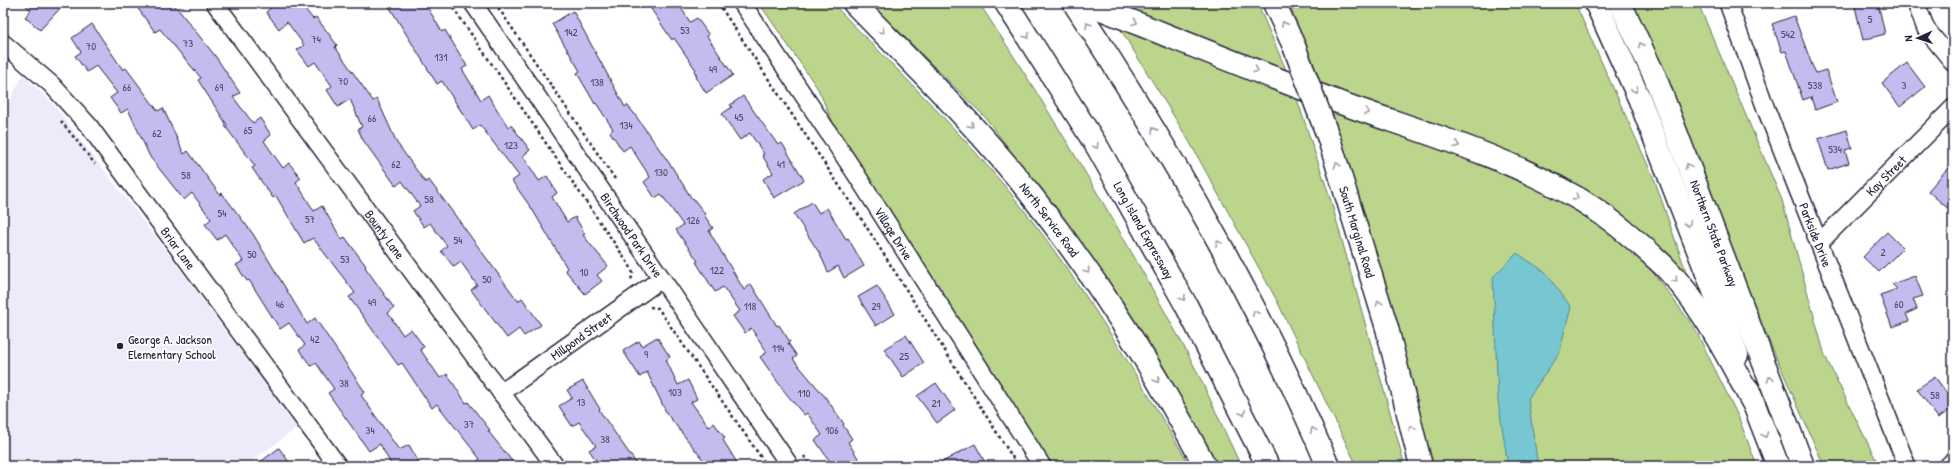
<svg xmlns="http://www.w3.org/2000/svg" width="1956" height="469" font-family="'Patrick Hand',sans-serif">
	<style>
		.built { fill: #edebfa }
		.green { fill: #bbd58c; stroke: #6e7c64 }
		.water { fill: #77c7d2; stroke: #558596 }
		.building { fill: #c3bcee; stroke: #22223b }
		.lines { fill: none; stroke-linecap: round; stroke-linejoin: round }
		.minor-casing { stroke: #22223b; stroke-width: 20 }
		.major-casing { stroke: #22223b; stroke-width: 25 }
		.highway-casing { stroke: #22223b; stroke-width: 25 }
		.path { stroke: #22223b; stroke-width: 2.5; stroke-dasharray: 3 3; stroke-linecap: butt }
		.minor { stroke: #fff; stroke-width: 17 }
		.major { stroke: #fff; stroke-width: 22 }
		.highway { stroke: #fff; stroke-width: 22 }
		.major-bridge-casing { stroke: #22223b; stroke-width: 25; stroke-linecap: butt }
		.major-bridge { stroke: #fff; stroke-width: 22 }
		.oneway { stroke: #9c9ca7 }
		.poi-dot { fill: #22223b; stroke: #fff; stroke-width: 1.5 }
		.labels { text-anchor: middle; stroke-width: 3.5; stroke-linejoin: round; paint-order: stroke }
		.number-label { font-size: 11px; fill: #4a4868 }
		.street-label { font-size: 13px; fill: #22223b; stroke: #fff }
		.poi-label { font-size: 13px; fill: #22223b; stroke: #fff; text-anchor: start }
	</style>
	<rect width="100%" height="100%" fill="#fff"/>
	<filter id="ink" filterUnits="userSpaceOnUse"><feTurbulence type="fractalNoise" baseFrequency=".025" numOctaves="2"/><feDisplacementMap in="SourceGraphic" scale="8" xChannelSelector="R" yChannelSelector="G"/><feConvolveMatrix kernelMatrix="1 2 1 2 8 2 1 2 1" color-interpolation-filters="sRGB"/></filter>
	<g filter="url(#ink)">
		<path class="built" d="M 23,75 L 53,104 L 176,264 L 297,428 L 245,466 L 3,466 L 3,114 Z"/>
		<path class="green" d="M 759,3 L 832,3 C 897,70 966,136 1024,210 C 1086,290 1139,378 1190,466 L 1042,466 L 856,174 L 818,89 Z
			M 870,3 L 979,3 C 1054,116 1123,234 1188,354 C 1207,390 1223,429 1241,466 L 1218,466 L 1162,364 L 1120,297 L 985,117 Z
			M 1104,3 L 1257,3 L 1287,72 Z
			M 1289,3 L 1575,3 L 1655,181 L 1691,286 L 1617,212 L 1321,85 Z
			M 1633,3 L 1698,3 L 1782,200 L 1825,356 L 1879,466 L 1824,466 L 1752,302 L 1674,100 Z
			M 1119,27 L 1296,96 L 1331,201 L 1405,466 L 1357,466 L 1276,299 L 1189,141 Z
			M 1329,107 L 1521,178 L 1587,215 L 1649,267 L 1694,327 L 1738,416 L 1757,466 L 1434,466 Z"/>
		<path class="water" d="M 1517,253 L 1545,272 L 1571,307 L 1559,353 L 1528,399 L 1538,466 L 1508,466 L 1498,400 L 1493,277 Z"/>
		<path class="building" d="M 23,3 L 65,3 L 40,30 L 25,17 L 31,10 Z
			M 134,3 L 173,3 L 216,57 L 240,93 L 233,97 L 253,123 L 260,118 L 271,135 L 264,141 L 283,168 L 289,163 L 301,178 L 296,182 L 314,211 L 322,206 L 342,240 L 345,237 L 366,266 L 365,267 L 394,308 L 388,313 L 403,335 L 411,329 L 424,347 L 420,349 L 440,378 L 447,374 L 466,403 L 468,402 L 490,430 L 488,431 L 516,466 L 471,466 L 480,459 L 437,404 L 432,408 L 402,363 L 398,365 L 349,297 L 355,293 L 313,238 L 304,243 L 276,196 L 273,198 L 252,168 L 255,166 L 225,126 L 227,125 L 198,80 L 201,78 L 160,29 L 155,32 Z
			M 277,3 L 300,3 L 313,19 L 316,17 L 337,45 L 335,47 L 373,101 L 377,99 L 397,143 L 425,182 L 429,180 L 518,301 L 522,298 L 541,325 L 524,336 L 519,329 L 507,338 L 471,290 L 477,285 L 461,262 L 454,267 L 441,251 L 447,246 L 430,223 L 424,227 L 413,211 L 420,206 L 402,181 L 396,186 L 363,140 L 358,129 L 362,127 L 350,99 L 338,107 L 327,90 L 332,86 L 315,62 L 309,66 L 297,50 L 304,45 L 287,22 L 279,29 L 266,12 Z
			M 387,3 L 425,3 L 442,32 L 445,30 L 467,66 L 462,69 L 481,100 L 488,95 L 508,127 L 511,125 L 530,150 L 523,156 L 539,181 L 547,176 L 557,193 L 552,197 L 567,222 L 575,217 L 585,234 L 583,235 L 608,266 L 597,275 L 602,281 L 585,294 L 565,270 L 567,268 L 532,209 L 512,181 L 519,176 L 480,125 L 473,130 L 442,81 L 437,84 Z
			M 647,3 L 678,3 L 690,22 L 697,18 L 709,35 L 707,36 L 733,75 L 706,93 L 696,77 L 697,76 L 694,71 L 696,70 L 674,38 L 672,40 Z
			M 1854,3 L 1878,3 L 1885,34 L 1863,40 Z
			M 573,11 L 625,107 L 627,105 L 633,112 L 672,167 L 692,199 L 693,198 L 705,214 L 704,215 L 713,228 L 709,231 L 744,290 L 751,284 L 777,326 L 779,325 L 790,342 L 788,343 L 797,356 L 793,359 L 826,398 L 844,424 L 843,425 L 852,439 L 848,442 L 863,466 L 833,466 L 815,440 L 822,435 L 807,413 L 804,415 L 784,391 L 760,357 L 767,352 L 751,328 L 745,333 L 733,316 L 740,311 L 723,287 L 715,292 L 696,262 L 698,261 L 676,230 L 683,225 L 661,194 L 655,198 L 644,182 L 650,177 L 630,146 L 623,151 L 610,132 L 613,129 L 596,103 L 595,104 L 577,73 L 580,71 L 552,24 Z
			M 1794,16 L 1812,65 L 1816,73 L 1826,70 L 1837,102 L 1815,110 L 1811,97 L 1803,100 L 1786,51 L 1782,52 L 1772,24 Z
			M 92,24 L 123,70 L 126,68 L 158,111 L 163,108 L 184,154 L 188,151 L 220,195 L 222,193 L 253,234 L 307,324 L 315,318 L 365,392 L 361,395 L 399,450 L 409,445 L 421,466 L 392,466 L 380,444 L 369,451 L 328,393 L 334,389 L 316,363 L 311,366 L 299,350 L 305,345 L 289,323 L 280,329 L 249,280 L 247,281 L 236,265 L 243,261 L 225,234 L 217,240 L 205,224 L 211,219 L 192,193 L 184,200 L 150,157 L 128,109 L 121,113 L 110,98 L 117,93 L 96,66 L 87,72 L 75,56 L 81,52 L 72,38 Z
			M 1907,63 L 1925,87 L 1900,107 L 1882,83 Z
			M 743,96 L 778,145 L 782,143 L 804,180 L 774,198 L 763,179 L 773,173 L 762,155 L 764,154 L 750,133 L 740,140 L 722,114 L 732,107 L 730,105 Z
			M 1847,130 L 1852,148 L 1845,150 L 1849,163 L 1828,170 L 1818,139 Z
			M 1953,162 L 1953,213 L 1928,191 Z
			M 812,202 L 819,213 L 827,208 L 846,239 L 848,238 L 864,266 L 844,278 L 838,266 L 828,272 L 820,254 L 794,214 Z
			M 1887,232 L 1903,248 L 1879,272 L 1863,257 Z
			M 1915,276 L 1923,296 L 1913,299 L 1917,309 L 1906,314 L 1909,321 L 1892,327 L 1880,295 L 1897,289 L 1892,284 Z
			M 877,286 L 895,314 L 876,326 L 858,297 Z
			M 906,335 L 924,363 L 903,377 L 884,349 Z
			M 657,337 L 670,357 L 666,360 L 678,385 L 688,380 L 697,399 L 691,402 L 709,427 L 714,423 L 725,438 L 723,440 L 739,466 L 708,466 L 667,414 L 647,372 L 640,377 L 623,351 L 639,341 L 642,346 Z
			M 1935,377 L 1953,401 L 1953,408 L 1938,418 L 1917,389 Z
			M 583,381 L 600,409 L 599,410 L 638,466 L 600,466 L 589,450 L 596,446 L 579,422 L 572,426 L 559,406 L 572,398 L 567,390 Z
			M 936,383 L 955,410 L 937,423 L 917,396 Z
			M 975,444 L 987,466 L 935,466 Z
			M 279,448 L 292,466 L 255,466 Z"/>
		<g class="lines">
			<g class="minor-casing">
				<g id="minor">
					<path id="s1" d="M 215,3 L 555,466"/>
					<path id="s2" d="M 473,3 L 790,466"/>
					<path id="s3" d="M 742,3 L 856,174 L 1042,466"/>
					<path id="s4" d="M 1728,3 L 1766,109 L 1907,466"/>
					<path d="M 1916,3 L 1926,29 L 1953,62"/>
					<path id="s5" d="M 3,43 L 52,85 L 89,126 L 338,466"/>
					<path id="s6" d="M 1819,243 L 1953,108"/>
					<path id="s7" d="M 501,393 L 661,279"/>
					<path d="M 1948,466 L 1953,461"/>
				</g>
			</g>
			<g class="major-casing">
				<g id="major">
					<path id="s8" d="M 854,3 C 915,66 978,127 1032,196 C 1098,280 1156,372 1205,466"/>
					<path d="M 1274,3 L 1294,46"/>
					<path id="s9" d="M 1329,139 L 1387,328 L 1421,466"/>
				</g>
			</g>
			<g class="highway-casing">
				<g id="highway">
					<path id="s10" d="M 1006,3 L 1098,148 L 1186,305 L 1268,466"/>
					<path d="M 1074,3 C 1170,150 1260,304 1328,466"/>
					<path d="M 1086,3 C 1170,36 1253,71 1338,102 C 1415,130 1498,153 1570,194 C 1604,212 1635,239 1663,265 C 1702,304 1727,356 1753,403"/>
					<path d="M 1596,3 L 1639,98 L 1724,317 L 1737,355"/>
					<path id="s11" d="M 1620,3 L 1655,77 L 1803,466"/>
					<path d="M 1748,389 L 1778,466"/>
				</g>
			</g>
			<path class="path" d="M 450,3 L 630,266 L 633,273 L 631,280
				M 495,3 L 615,179
				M 718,3 L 864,223 L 1018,466
				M 61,121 L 95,164
				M 650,307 L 658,308 L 662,314 L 767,466
				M 804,456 L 811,466"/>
			<use href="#minor" class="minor"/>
			<use href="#major" class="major"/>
			<use href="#highway" class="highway"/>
			<g class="major-bridge-casing">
				<path id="major-bridge" d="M 1294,46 L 1329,139"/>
			</g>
			<use href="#major-bridge" class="major-bridge"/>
		</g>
		<defs><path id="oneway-chevron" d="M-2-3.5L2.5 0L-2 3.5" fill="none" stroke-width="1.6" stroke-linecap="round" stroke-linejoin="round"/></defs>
		<g class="oneway">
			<use href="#oneway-chevron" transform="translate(1135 22) rotate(21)"/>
			<use href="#oneway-chevron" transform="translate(1284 24) rotate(-115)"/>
			<use href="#oneway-chevron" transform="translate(1088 25) rotate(-123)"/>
			<use href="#oneway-chevron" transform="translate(882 31) rotate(46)"/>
			<use href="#oneway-chevron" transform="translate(1027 36) rotate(58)"/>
			<use href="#oneway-chevron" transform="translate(1641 45) rotate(-113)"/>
			<use href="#oneway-chevron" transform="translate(1256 70) rotate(21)"/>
			<use href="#oneway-chevron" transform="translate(1635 90) rotate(66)"/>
			<use href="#oneway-chevron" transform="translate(1367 112) rotate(20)"/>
			<use href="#oneway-chevron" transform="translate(971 125) rotate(49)"/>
			<use href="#oneway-chevron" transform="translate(1154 130) rotate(-120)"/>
			<use href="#oneway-chevron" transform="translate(1457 145) rotate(20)"/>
			<use href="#oneway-chevron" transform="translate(1096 146) rotate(59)"/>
			<use href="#oneway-chevron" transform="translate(1337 165) rotate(-107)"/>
			<use href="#oneway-chevron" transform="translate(1688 166) rotate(-111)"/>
			<use href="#oneway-chevron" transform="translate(1576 197) rotate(33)"/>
			<use href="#oneway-chevron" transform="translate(1688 224) rotate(69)"/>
			<use href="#oneway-chevron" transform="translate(1218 243) rotate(-120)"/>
			<use href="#oneway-chevron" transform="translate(1087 271) rotate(56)"/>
			<use href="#oneway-chevron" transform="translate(1675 280) rotate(49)"/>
			<use href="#oneway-chevron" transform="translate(1183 298) rotate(60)"/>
			<use href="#oneway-chevron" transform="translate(1379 303) rotate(-107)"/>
			<use href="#oneway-chevron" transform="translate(1255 313) rotate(-116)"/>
			<use href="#oneway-chevron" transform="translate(1770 379) rotate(-111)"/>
			<use href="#oneway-chevron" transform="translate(1157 380) rotate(60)"/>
			<use href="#oneway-chevron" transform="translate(1243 413) rotate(63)"/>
			<use href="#oneway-chevron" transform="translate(1412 428) rotate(-104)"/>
			<use href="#oneway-chevron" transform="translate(1313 430) rotate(-114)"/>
			<use href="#oneway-chevron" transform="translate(1765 435) rotate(69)"/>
		</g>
	</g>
	<circle class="poi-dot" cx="120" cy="346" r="4"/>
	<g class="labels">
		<g class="number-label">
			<text x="1870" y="23">5</text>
			<text x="685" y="34">53</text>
			<text x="571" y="36">142</text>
			<text x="1788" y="38">542</text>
			<text x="316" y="43">74</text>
			<text x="188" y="47">73</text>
			<text x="91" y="50">70</text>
			<text x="441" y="61">131</text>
			<text x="713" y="73">49</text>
			<text x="343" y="85">70</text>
			<text x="597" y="86">138</text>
			<text x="1815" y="89">538</text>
			<text x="1904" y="89">3</text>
			<text x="127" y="91">66</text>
			<text x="219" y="91">69</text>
			<text x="739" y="121">45</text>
			<text x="372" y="122">66</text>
			<text x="626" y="129">134</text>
			<text x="248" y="134">65</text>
			<text x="157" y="137">62</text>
			<text x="511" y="149">123</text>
			<text x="1835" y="153">534</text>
			<text x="396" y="168">62</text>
			<text x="781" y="168">41</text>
			<text x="661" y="176">130</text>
			<text x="186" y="179">58</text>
			<text x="429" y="203">58</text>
			<text x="222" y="217">54</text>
			<text x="310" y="223">57</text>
			<text x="693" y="224">126</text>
			<text x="458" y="244">54</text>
			<text x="1883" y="256">2</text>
			<text x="252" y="258">50</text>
			<text x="345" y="263">53</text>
			<text x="717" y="274">122</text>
			<text x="584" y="276">10</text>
			<text x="487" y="283">50</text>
			<text x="372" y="306">49</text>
			<text x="280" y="308">46</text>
			<text x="1899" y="308">60</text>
			<text x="750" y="310">118</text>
			<text x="876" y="310">29</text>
			<text x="315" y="343">42</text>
			<text x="778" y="352">114</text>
			<text x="646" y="358">9</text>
			<text x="904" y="360">25</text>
			<text x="344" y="387">38</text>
			<text x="675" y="396">103</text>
			<text x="804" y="397">110</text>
			<text x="1935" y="399">58</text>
			<text x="581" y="406">13</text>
			<text x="936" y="407">21</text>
			<text x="469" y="428">37</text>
			<text x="370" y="434">34</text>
			<text x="832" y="434">106</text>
			<text x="605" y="443">38</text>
		</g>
		<g class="street-label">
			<text dy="5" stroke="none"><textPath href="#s6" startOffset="95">Kay Street</textPath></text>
			<text dy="5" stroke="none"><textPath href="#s8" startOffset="292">North Service Road</textPath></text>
			<text dy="5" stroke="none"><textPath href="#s10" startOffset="266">Long Island Expressway</textPath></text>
			<text dy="5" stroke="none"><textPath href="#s9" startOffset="97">South Marginal Road</textPath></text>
			<text dy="5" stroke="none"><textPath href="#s3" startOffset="276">Village Drive</textPath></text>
			<text dy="5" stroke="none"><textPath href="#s11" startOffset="249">Northern State Parkway</textPath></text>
			<text dy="5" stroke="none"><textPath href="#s1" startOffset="287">Bounty Lane</textPath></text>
			<text dy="5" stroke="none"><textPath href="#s2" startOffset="281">Birchwood Park Drive</textPath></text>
			<text dy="5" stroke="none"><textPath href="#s4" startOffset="248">Parkside Drive</textPath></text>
			<text dy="5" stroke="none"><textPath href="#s5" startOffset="271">Briar Lane</textPath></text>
			<text dy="5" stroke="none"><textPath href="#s7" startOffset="98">Millpond Street</textPath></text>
		</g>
		<g class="poi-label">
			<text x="128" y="344">George A. Jackson<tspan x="128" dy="15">Elementary School</tspan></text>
		</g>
	</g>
	<rect width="1956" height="469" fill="none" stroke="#fff" stroke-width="16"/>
	<rect x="8" y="8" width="1940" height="453" fill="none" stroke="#22223b" stroke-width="1.5" filter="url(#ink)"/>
	<g transform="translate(1918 38) rotate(267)" stroke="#ffffff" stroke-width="3" paint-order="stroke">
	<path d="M0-3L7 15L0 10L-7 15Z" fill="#22223b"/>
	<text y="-6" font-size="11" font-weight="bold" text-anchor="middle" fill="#22223b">N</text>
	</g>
</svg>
